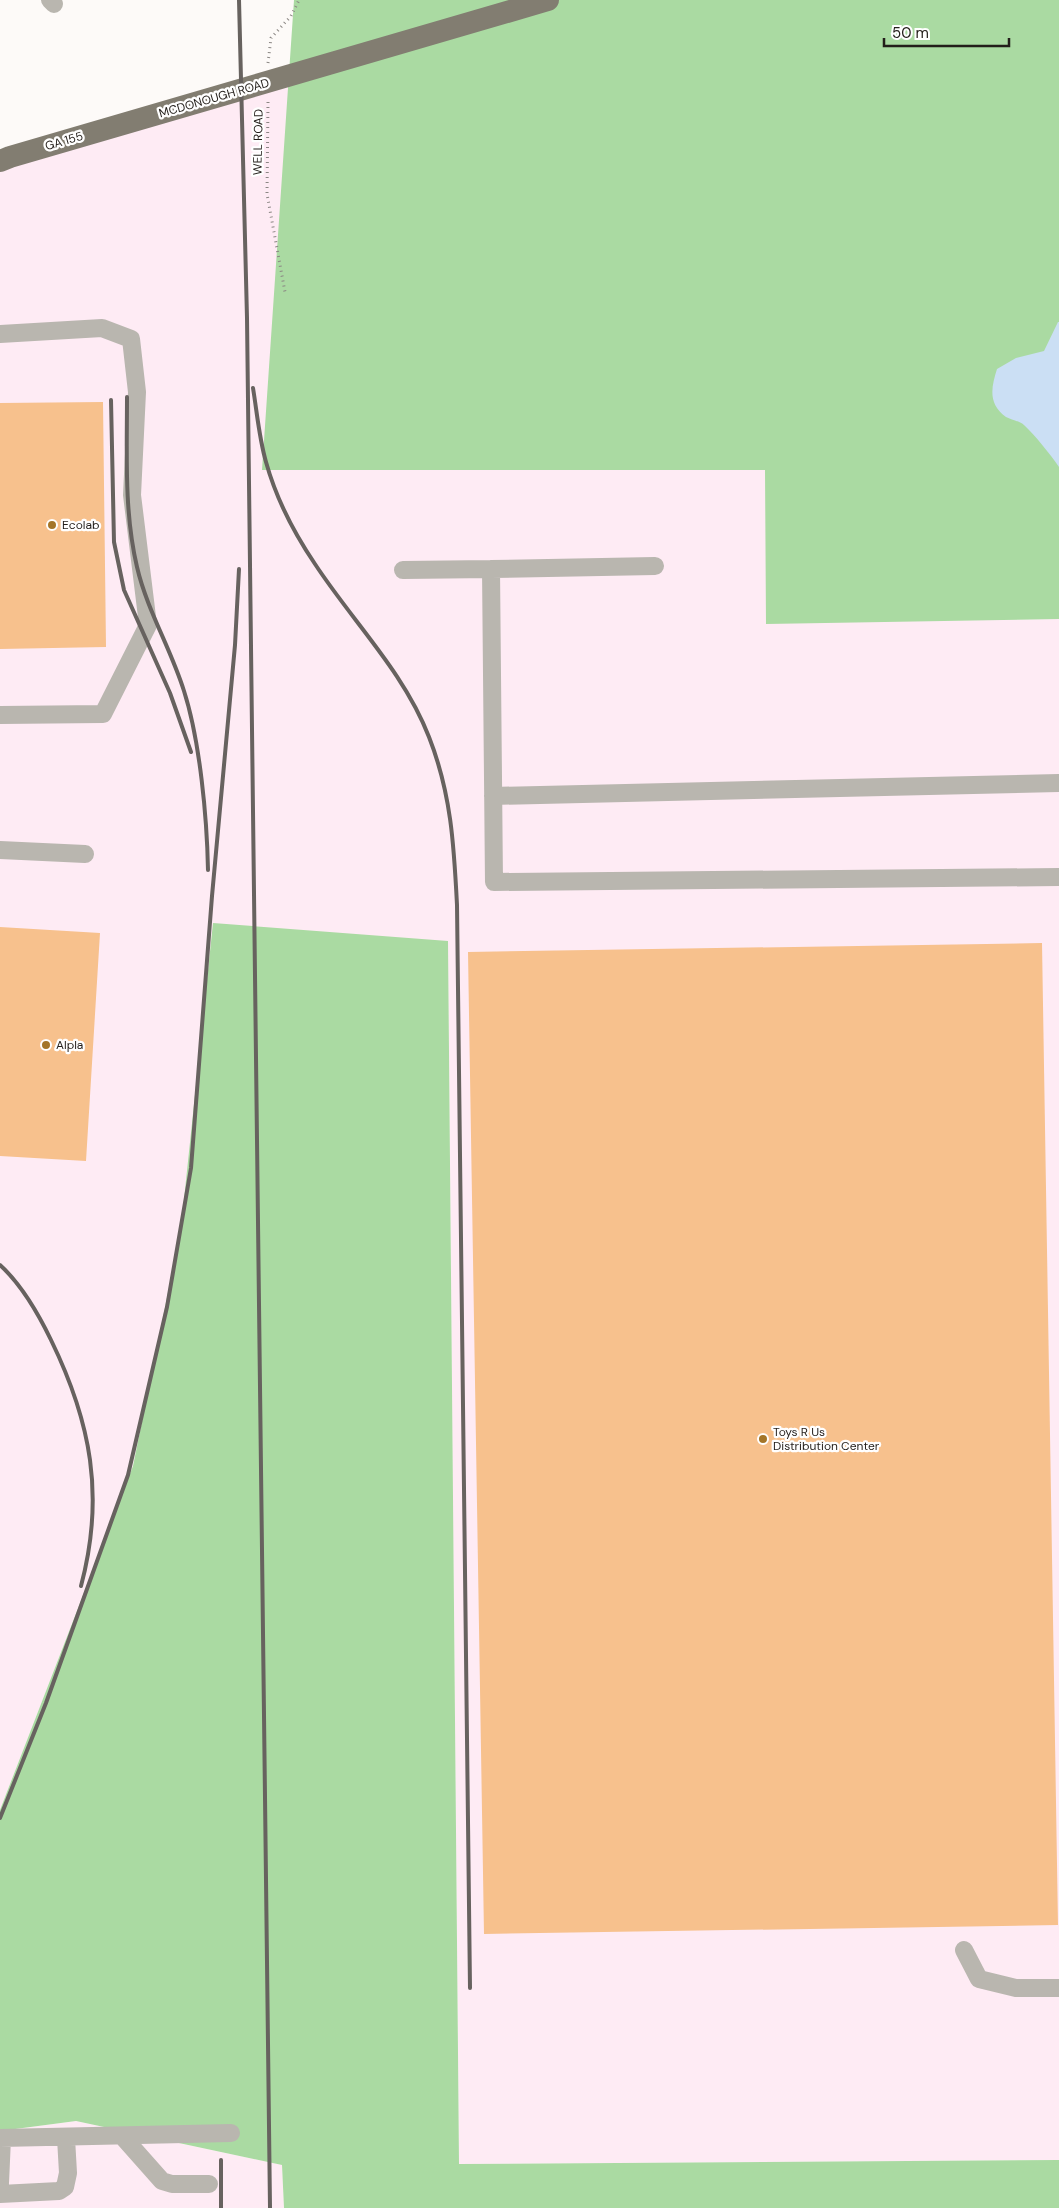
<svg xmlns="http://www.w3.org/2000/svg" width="1059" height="2208" font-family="'DM Sans',sans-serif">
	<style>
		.industrial { fill: #feebf4 }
		.forest { fill: #aadaa2 }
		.water { fill: #cbdff4 }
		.building { fill: #f7c18d }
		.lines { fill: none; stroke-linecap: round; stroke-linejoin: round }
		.path { stroke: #8b8784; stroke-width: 3; stroke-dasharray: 1 4; stroke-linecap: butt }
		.minor { stroke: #b9b6af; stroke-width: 18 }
		.major { stroke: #827d71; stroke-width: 22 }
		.rail { stroke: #67625f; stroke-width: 4 }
		.poi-dot { fill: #a47528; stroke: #fff; stroke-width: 2 }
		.labels { text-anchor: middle; stroke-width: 4.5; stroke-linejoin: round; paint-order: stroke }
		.street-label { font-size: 12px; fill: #231e1a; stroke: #fff }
		.poi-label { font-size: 12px; fill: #231e1a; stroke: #fff; text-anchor: start }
	</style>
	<rect width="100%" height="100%" fill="#fdfaf8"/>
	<path class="industrial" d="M 291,69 L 263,470 L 766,470 L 766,623 L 1059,619 L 1059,2160 L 459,2164 L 448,941 L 181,1228 L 133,1466 L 0,1810 L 0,158 Z
		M 76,2121 L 282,2165 L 284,2208 L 0,2208 L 0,2131 Z"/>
	<path class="forest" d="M 294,0 L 1059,0 L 1059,619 L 766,624 L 765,470 L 262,470 Z
		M 213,923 L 448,941 L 459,2164 L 1059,2160 L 1059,2208 L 284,2208 L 282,2165 L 76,2121 L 0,2131 L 0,1810 L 133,1466 L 181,1228 Z"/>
	<path class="water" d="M 1058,322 L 1059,322 L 1059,467 C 1050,454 1035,435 1024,425 C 1019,421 1012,420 1006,417 C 988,404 991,388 997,369 L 1016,358 L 1044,351 Z"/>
	<path class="building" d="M 103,402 L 106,647 L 0,649 L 0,403 Z
		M 0,927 L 100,933 L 86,1161 L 0,1156 Z
		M 1042,943 L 1058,1925 L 484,1934 L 468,952 Z"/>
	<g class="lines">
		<path class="path" d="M 268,63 L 271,38 L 291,16 L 299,0
			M 268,102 L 267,194 L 285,292"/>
		<path class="minor" d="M 50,0 L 54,4
			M 0,334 L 102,328 L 131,339 L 137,392 L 132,495 L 148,625 L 103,714 L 0,715
			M 655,566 L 491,569 L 494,882 L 1059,877
			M 403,570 L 491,569
			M 493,796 L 1059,783
			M 0,850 L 85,854
			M 964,1950 L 979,1979 L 1016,1988 L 1059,1988
			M 123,2137 L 162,2181 L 172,2184 L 209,2184
			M 0,2138 L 231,2133
			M 0,2183 L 2,2138
			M 0,2194 L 59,2191 L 65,2187 L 68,2173 L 66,2138"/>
		<path class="major" d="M 0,161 L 10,157 L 548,0"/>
		<path class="rail" d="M 239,0 L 247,318 L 270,2208
			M 253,388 C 257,412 259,438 266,462 C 276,498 294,533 315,564 C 353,622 404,672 429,737 C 451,793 454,845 457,905 L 470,1988
			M 127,397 C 127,454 124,512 137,567 C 147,610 171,649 184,691 C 200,741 207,818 208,870
			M 111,400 L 114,542 L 124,590 L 170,693 L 191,752
			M 0,1265 C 22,1285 38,1313 51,1340 C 91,1422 105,1496 81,1586
			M 0,1818 L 46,1703 L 128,1475 L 167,1307 L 191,1168 L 212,896 L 235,645 L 239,569
			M 221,2160 L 221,2208"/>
	</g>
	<g class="poi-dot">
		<circle cx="52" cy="525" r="5"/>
		<circle cx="46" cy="1045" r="5"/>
		<circle cx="763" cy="1439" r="5"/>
	</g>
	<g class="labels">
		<g class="street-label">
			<text transform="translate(214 98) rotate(-16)" y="4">MCDONOUGH ROAD</text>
			<text transform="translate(64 141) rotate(-16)" y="4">GA 155</text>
			<text transform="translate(258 142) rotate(-89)" y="4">WELL ROAD</text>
		</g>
		<g class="poi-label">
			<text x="62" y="529">Ecolab</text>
			<text x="56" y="1049">Alpla</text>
			<text x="773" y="1436">Toys R Us<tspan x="773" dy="14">Distribution Center</tspan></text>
		</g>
	</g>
	<path d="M884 38v8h125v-8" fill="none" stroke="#231e1a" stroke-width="2.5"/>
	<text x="892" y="38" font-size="15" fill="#231e1a" stroke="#ffffff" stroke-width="4" paint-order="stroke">50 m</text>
</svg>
